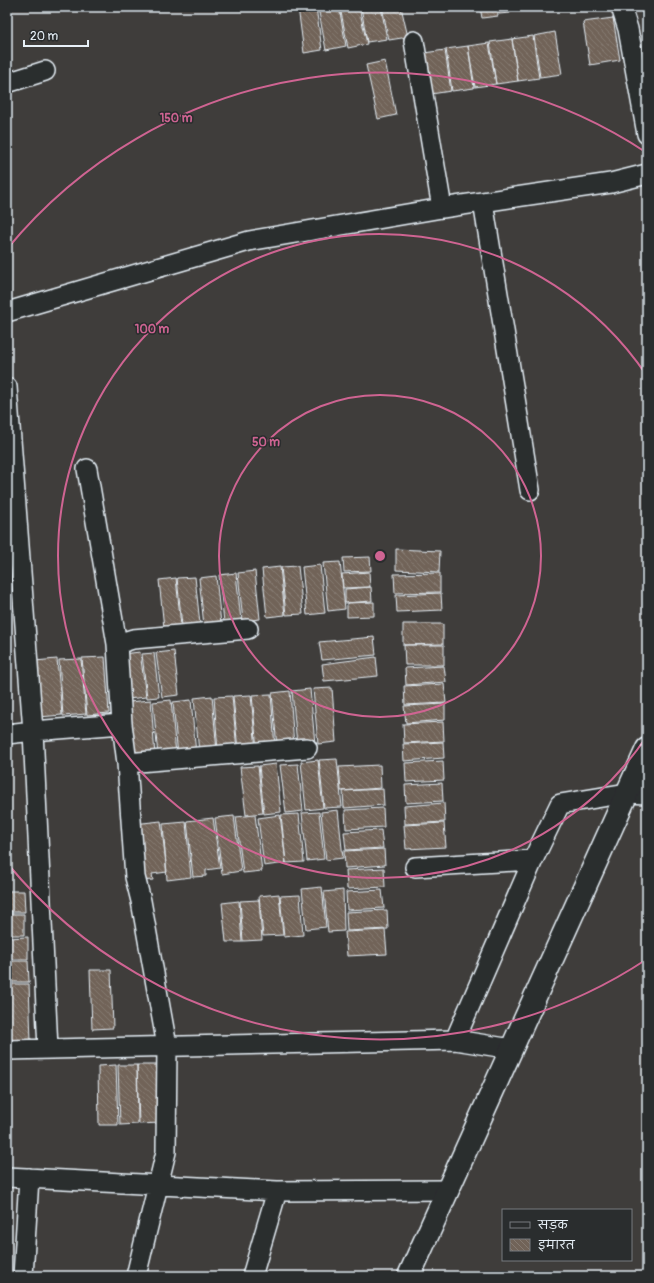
<svg xmlns="http://www.w3.org/2000/svg" width="654" height="1283" font-family="Pangolin,'Playpen Sans Deva',sans-serif">
	<style>
		.building { fill: url(#building-back-hatch); stroke: #e8f1f8 }
		.lines { fill: none; stroke-linecap: round; stroke-linejoin: round }
		.street-casing { stroke: #e8f1f8; stroke-width: 22 }
		.secondary-casing { stroke: #e8f1f8; stroke-width: 25 }
		.street { stroke: #2a2d2e; stroke-width: 19 }
		.secondary { stroke: #2a2d2e; stroke-width: 22 }
		.ring { fill: none; stroke: #cf6492; stroke-width: 2 }
		.centre { fill: #cf6492; stroke: #2a2d2e; stroke-width: 2 }
		.ring-label { font-size: 12px; text-anchor: middle; font-weight: bold; fill: #cf6492; stroke: #2a2d2e; stroke-width: 3; stroke-linejoin: round; paint-order: stroke }
	</style>
	<defs>
		<pattern id="building-back-hatch" width="6" height="6" patternUnits="userSpaceOnUse"><rect width="6" height="6" fill="#716358"/><path d="M-1 5l2 2M0 0l6 6M5-1l2 2" fill="none" stroke="#857a71"/></pattern>
	</defs>
	<rect width="100%" height="100%" fill="#3f3d3b"/>
	<filter id="ink" filterUnits="userSpaceOnUse"><feTurbulence type="fractalNoise" baseFrequency=".025" numOctaves="2"/><feDisplacementMap in="SourceGraphic" scale="8" xChannelSelector="R" yChannelSelector="G"/><feConvolveMatrix kernelMatrix="1 2 1 2 8 2 1 2 1" color-interpolation-filters="sRGB"/></filter>
	<g filter="url(#ink)">
		<path class="building" d="M 298,7 L 316,7 L 322,50 L 304,53 Z
			M 318,7 L 339,7 L 346,46 L 326,50 Z
			M 340,7 L 359,7 L 367,44 L 348,48 Z
			M 361,7 L 381,7 L 387,39 L 367,42 Z
			M 382,7 L 401,7 L 408,37 L 389,40 Z
			M 480,7 L 497,7 L 498,16 L 482,18 Z
			M 498,7 L 510,7 L 510,13 L 499,14 Z
			M 613,18 L 620,60 L 590,65 L 583,22 Z
			M 555,32 L 562,74 L 540,77 L 534,36 Z
			M 533,36 L 539,78 L 518,81 L 512,39 Z
			M 512,39 L 518,81 L 496,84 L 490,42 Z
			M 489,43 L 496,84 L 475,87 L 468,46 Z
			M 468,46 L 474,88 L 452,91 L 446,49 Z
			M 445,50 L 451,91 L 431,94 L 424,53 Z
			M 385,61 L 396,115 L 378,119 L 366,65 Z
			M 396,549 L 440,551 L 439,572 L 396,570 Z
			M 370,557 L 371,571 L 344,572 L 343,558 Z
			M 340,562 L 345,609 L 328,611 L 323,563 Z
			M 320,565 L 325,613 L 307,615 L 302,567 Z
			M 298,566 L 303,614 L 286,615 L 281,567 Z
			M 280,567 L 285,615 L 267,617 L 262,569 Z
			M 255,571 L 260,619 L 243,621 L 238,573 Z
			M 369,572 L 370,587 L 343,588 L 342,574 Z
			M 236,573 L 241,621 L 224,622 L 219,575 Z
			M 440,573 L 440,592 L 395,593 L 394,574 Z
			M 216,576 L 221,624 L 204,626 L 199,578 Z
			M 195,577 L 200,624 L 182,626 L 177,578 Z
			M 176,578 L 181,626 L 164,628 L 159,580 Z
			M 371,587 L 372,601 L 345,603 L 345,589 Z
			M 441,593 L 442,610 L 397,612 L 396,595 Z
			M 374,602 L 374,616 L 347,617 L 347,603 Z
			M 403,624 L 443,624 L 443,644 L 403,645 Z
			M 374,637 L 376,655 L 322,660 L 319,642 Z
			M 404,645 L 444,645 L 444,665 L 405,665 Z
			M 174,651 L 179,695 L 162,697 L 156,653 Z
			M 140,652 L 146,697 L 128,699 L 123,654 Z
			M 154,653 L 159,697 L 147,698 L 142,654 Z
			M 105,657 L 109,713 L 87,715 L 82,658 Z
			M 376,657 L 378,676 L 324,681 L 322,664 Z
			M 57,659 L 62,715 L 39,717 L 35,661 Z
			M 81,659 L 86,714 L 63,716 L 59,660 Z
			M 444,666 L 446,682 L 406,685 L 405,668 Z
			M 444,684 L 446,703 L 405,705 L 404,686 Z
			M 332,688 L 336,742 L 318,744 L 313,689 Z
			M 310,689 L 315,744 L 297,745 L 292,691 Z
			M 290,691 L 294,746 L 277,747 L 272,693 Z
			M 271,694 L 275,748 L 257,750 L 252,695 Z
			M 251,695 L 256,749 L 238,751 L 233,696 Z
			M 212,696 L 217,751 L 199,753 L 194,698 Z
			M 232,696 L 237,750 L 218,752 L 214,697 Z
			M 151,700 L 155,756 L 133,758 L 128,702 Z
			M 171,700 L 176,755 L 158,756 L 153,702 Z
			M 191,700 L 196,754 L 178,756 L 173,702 Z
			M 445,704 L 445,720 L 406,723 L 404,706 Z
			M 443,722 L 444,741 L 404,743 L 403,724 Z
			M 443,742 L 444,758 L 404,761 L 403,744 Z
			M 337,759 L 342,807 L 324,808 L 319,760 Z
			M 318,760 L 323,808 L 306,810 L 301,762 Z
			M 443,761 L 444,780 L 406,782 L 405,763 Z
			M 276,764 L 281,812 L 264,814 L 259,766 Z
			M 298,764 L 303,811 L 286,813 L 280,765 Z
			M 380,765 L 381,788 L 341,791 L 339,767 Z
			M 258,766 L 263,813 L 246,815 L 240,767 Z
			M 442,783 L 443,801 L 406,803 L 405,785 Z
			M 383,789 L 384,805 L 344,808 L 343,791 Z
			M 444,803 L 445,822 L 405,824 L 404,806 Z
			M 383,808 L 384,827 L 346,829 L 345,810 Z
			M 338,810 L 343,858 L 326,860 L 321,812 Z
			M 319,812 L 324,859 L 307,861 L 302,813 Z
			M 299,814 L 304,862 L 286,863 L 281,815 Z
			M 255,815 L 262,871 L 243,873 L 236,817 Z
			M 280,815 L 286,863 L 264,866 L 258,818 Z
			M 234,816 L 241,871 L 222,874 L 215,818 Z
			M 213,818 L 220,868 L 206,870 L 206,876 L 193,877 L 187,821 Z
			M 161,821 L 167,872 L 152,874 L 153,880 L 139,881 L 134,824 Z
			M 186,822 L 191,877 L 167,880 L 163,824 Z
			M 444,823 L 446,847 L 406,849 L 404,825 Z
			M 381,830 L 383,848 L 346,850 L 344,832 Z
			M 384,849 L 385,865 L 345,868 L 344,851 Z
			M 384,868 L 385,887 L 347,889 L 346,870 Z
			M 322,887 L 326,927 L 306,929 L 302,889 Z
			M 343,890 L 344,931 L 328,932 L 324,892 Z
			M 382,890 L 384,908 L 347,910 L 346,892 Z
			M 7,891 L 24,891 L 25,912 L 7,912 Z
			M 279,894 L 283,935 L 263,936 L 259,896 Z
			M 300,895 L 303,935 L 284,937 L 280,896 Z
			M 259,900 L 262,940 L 243,941 L 240,901 Z
			M 239,901 L 242,942 L 226,942 L 222,903 Z
			M 387,910 L 388,929 L 347,931 L 346,912 Z
			M 7,914 L 24,914 L 24,935 L 7,935 Z
			M 385,930 L 387,954 L 347,956 L 345,932 Z
			M 28,937 L 28,959 L 7,959 L 7,938 Z
			M 7,961 L 28,961 L 29,982 L 7,982 Z
			M 90,970 L 111,970 L 113,1028 L 92,1029 Z
			M 7,984 L 9,1042 L 7,1042 Z
			M 8,984 L 29,984 L 31,1042 L 10,1043 Z
			M 116,1065 L 118,1125 L 99,1125 L 98,1066 Z
			M 118,1065 L 137,1065 L 138,1124 L 120,1125 Z
			M 137,1065 L 158,1065 L 160,1123 L 139,1124 Z"/>
		<g class="lines">
			<g class="street-casing">
				<path id="street" d="M 621,7 L 628,29 L 647,134
					M 414,41 L 442,208
					M 7,83 L 45,71
					M 483,202 L 530,490
					M 7,312 L 249,241 L 442,208 L 611,183 L 647,174
					M 7,387 L 33,731 L 122,724
					M 87,469 L 117,644 L 122,724 L 127,763 L 135,877 L 141,901 L 167,1046 L 166,1152 L 136,1276
					M 117,644 L 133,639 L 248,629
					M 7,734 L 33,731 L 48,1049
					M 127,763 L 307,748
					M 415,867 L 533,860
					M 455,1040 L 512,1049
					M 7,1050 L 455,1040 L 533,860 L 560,804 L 627,793 L 647,794
					M 7,1177 L 277,1191 L 448,1190
					M 23,1276 L 29,1178
					M 252,1276 L 277,1191"/>
			</g>
			<g class="secondary-casing">
				<path id="secondary" d="M 409,1276 L 647,749"/>
			</g>
			<use href="#street" class="street"/>
			<use href="#secondary" class="secondary"/>
		</g>
	</g>
	<g class="ring">
		<circle cx="380" cy="556" r="161"/>
		<path d="M647 736A322 322 0 1 1 647 376"/>
		<path d="M647 959A483 483 0 0 1 7 863M7 249A483 483 0 0 1 647 153"/>
	</g>
	<circle cx="380" cy="556" r="6" class="centre"/>
	<g class="ring-label">
		<text x="176" y="122">150 m</text>
		<text x="152" y="333">100 m</text>
		<text x="266" y="446">50 m</text>
	</g>
	<rect width="654" height="1283" fill="none" stroke="#2a2d2e" stroke-width="24"/>
	<rect x="12" y="12" width="630" height="1259" fill="none" stroke="#e8f1f8" stroke-width="1.5" filter="url(#ink)"/>
	<rect x="502" y="1209" width="130" height="52" fill="#2a2d2e" stroke="#767b7f"/>
	<rect x="510" y="1222" width="20" height="6" fill="#2a2d2e" stroke="#767b7f"/>
	<text x="538" y="1229" font-size="12" fill="#e8f1f8">सड़क</text>
	<rect x="510" y="1239" width="20" height="12" fill="url(#building-back-hatch)" stroke="#767b7f"/>
	<text x="538" y="1249" font-size="12" fill="#e8f1f8">इमारत</text>
	<path d="M24 40v6h64v-6" fill="none" stroke="#e8f1f8" stroke-width="2"/>
	<text x="30" y="40" font-size="12" fill="#e8f1f8" stroke="#2a2d2e" stroke-width="3" paint-order="stroke">20 m</text>
</svg>
